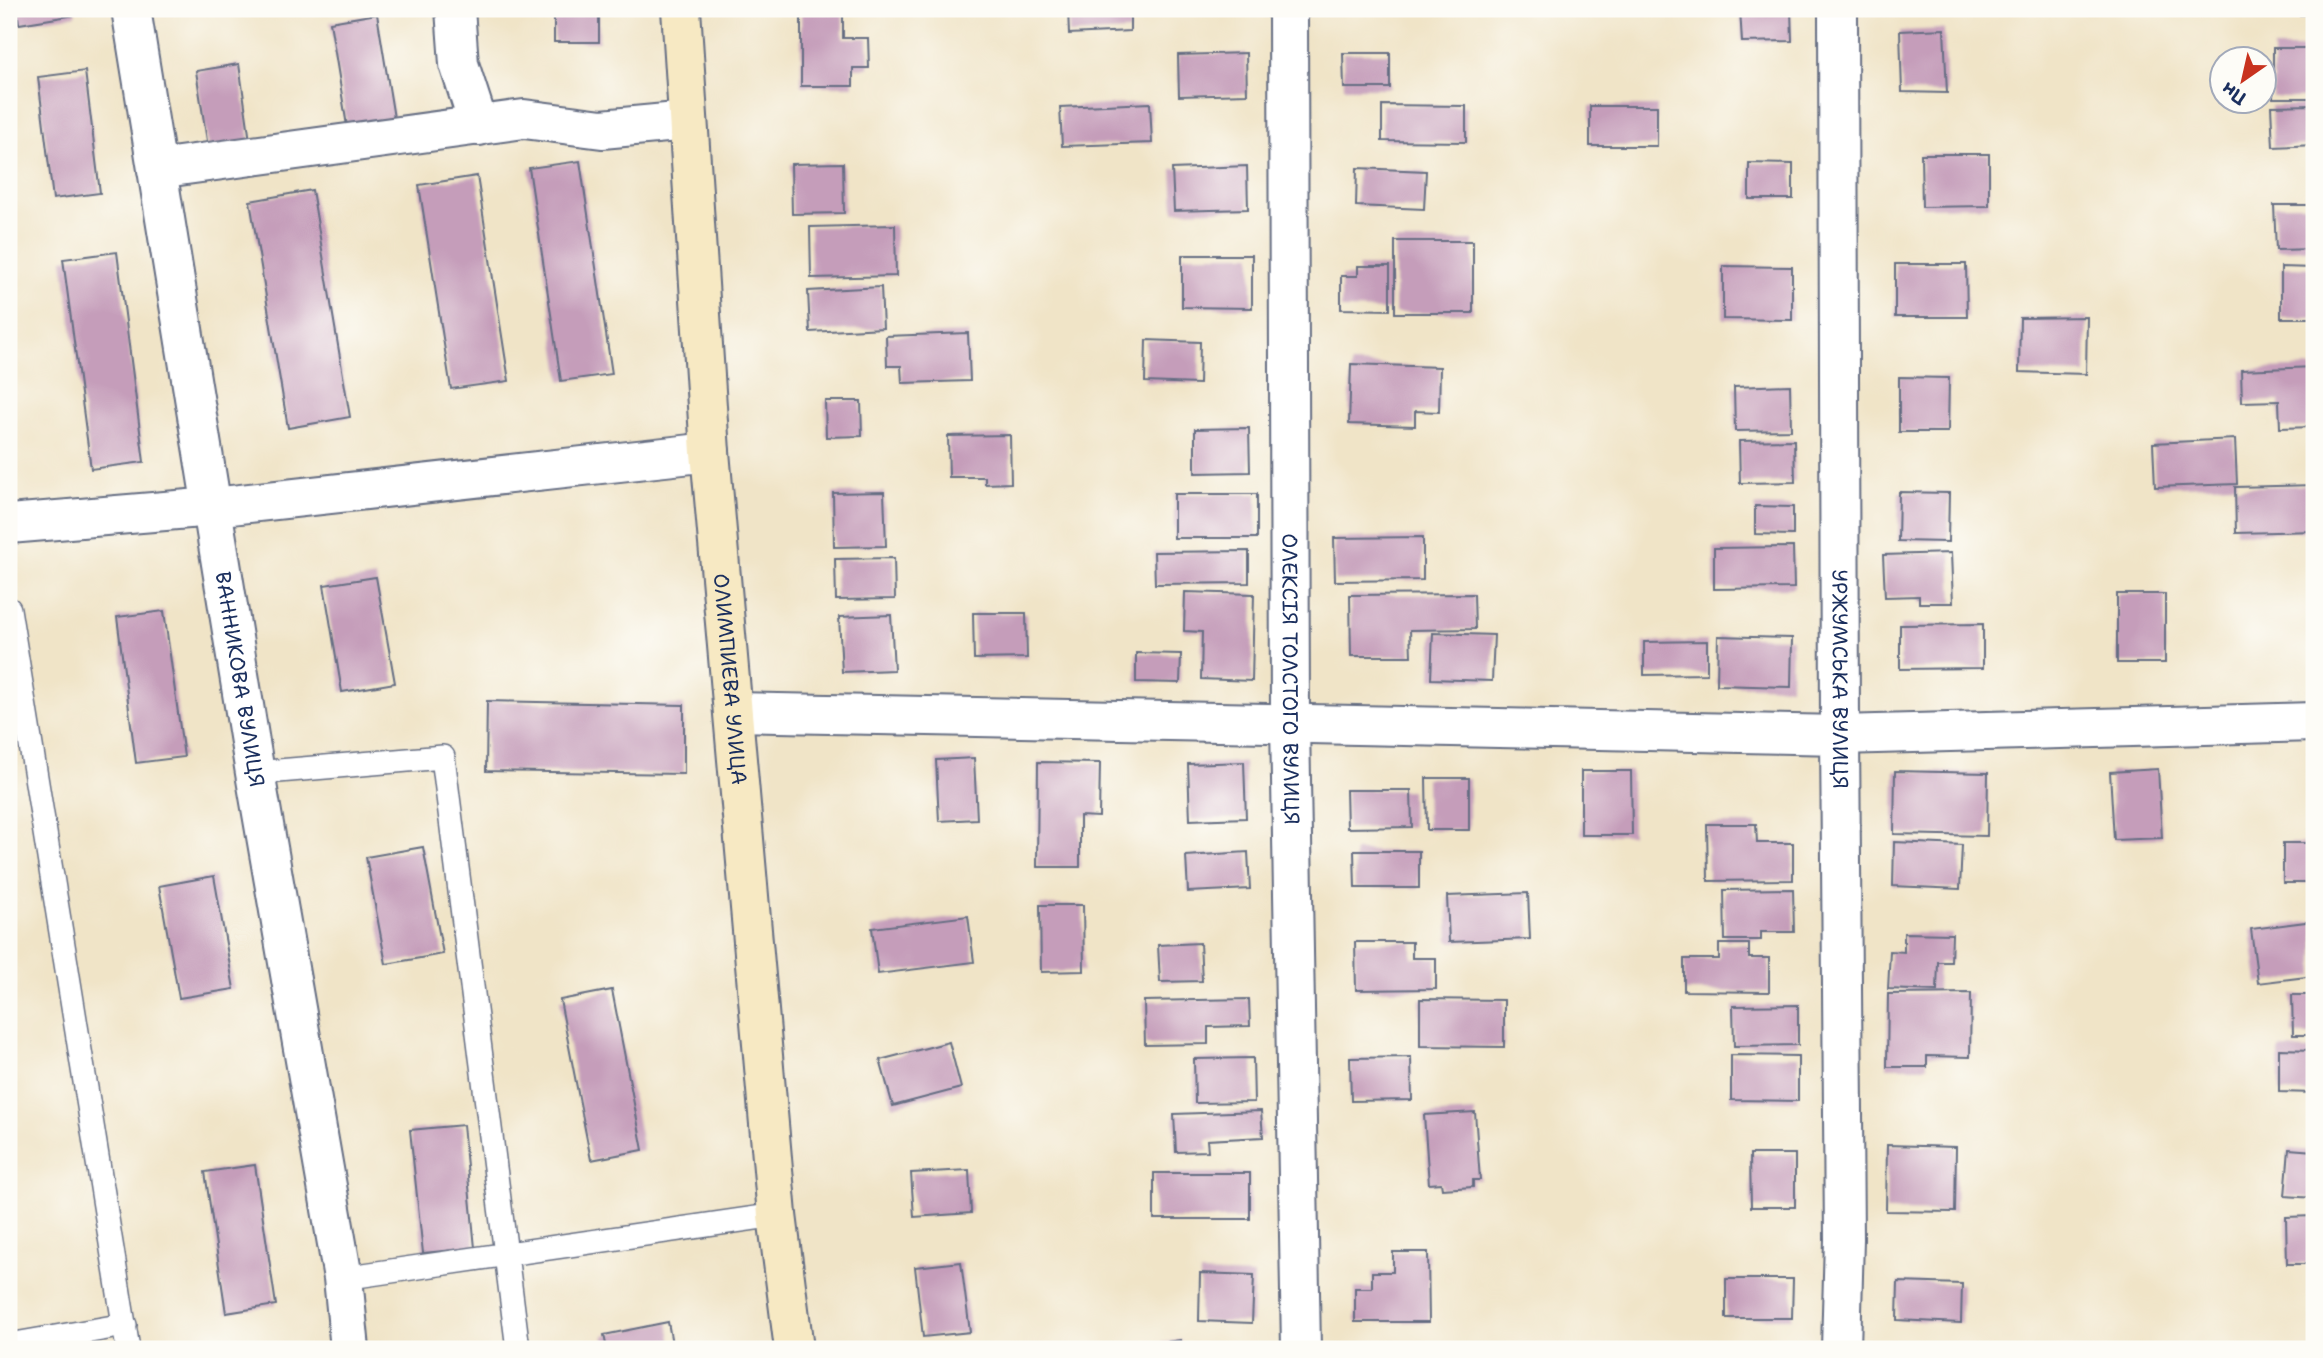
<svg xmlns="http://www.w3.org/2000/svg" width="2323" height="1358" font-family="'Shantell Sans',sans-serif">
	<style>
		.building { fill: #c59dba }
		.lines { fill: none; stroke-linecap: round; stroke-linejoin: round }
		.lane-casing { stroke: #666e83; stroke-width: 26 }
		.street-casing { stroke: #666e83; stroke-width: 42 }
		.secondary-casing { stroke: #666e83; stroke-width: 42 }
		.lane { stroke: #fff; stroke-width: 23 }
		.street { stroke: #fff; stroke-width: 38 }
		.secondary { stroke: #f7e9c3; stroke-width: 38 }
		.labels { text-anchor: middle; stroke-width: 5; stroke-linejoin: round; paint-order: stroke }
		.street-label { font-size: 21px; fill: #1b2f5e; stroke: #fdfcf7 }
	</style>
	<rect width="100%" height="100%" fill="#fdfcf7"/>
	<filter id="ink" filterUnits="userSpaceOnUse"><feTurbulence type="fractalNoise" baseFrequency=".0143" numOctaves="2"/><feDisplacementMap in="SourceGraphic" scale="14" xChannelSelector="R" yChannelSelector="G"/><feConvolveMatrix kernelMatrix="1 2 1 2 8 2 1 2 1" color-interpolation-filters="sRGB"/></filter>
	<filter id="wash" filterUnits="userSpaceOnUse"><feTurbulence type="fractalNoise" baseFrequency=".00686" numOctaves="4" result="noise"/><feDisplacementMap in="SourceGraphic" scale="28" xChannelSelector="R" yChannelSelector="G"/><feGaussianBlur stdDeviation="1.57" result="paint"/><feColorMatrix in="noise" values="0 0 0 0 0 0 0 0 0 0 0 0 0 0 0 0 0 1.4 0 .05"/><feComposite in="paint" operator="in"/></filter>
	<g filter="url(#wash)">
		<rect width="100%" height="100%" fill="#f0e4c7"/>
		<g id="blocks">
			<path class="building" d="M 17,9 L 75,9 L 76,15 L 19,24 Z
				M 554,9 L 599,9 L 599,42 L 554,42 Z
				M 1068,9 L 1130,9 L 1130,31 L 1069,34 Z
				M 1740,9 L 1791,9 L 1792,41 L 1742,42 Z
				M 2266,9 L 2314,9 L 2314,15 L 2266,15 Z
				M 801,13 L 843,13 L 843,38 L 868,38 L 869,68 L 853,68 L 853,86 L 801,86 Z
				M 377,14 L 394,118 L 347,126 L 330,22 Z
				M 1944,29 L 1947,93 L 1902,92 L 1900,31 Z
				M 2273,48 L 2314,48 L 2314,98 L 2273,98 Z
				M 1246,53 L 1247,94 L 1179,96 L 1178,55 Z
				M 1343,53 L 1390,53 L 1390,88 L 1344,88 Z
				M 239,64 L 250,141 L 208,147 L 196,71 Z
				M 85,71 L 100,193 L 53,199 L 38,77 Z
				M 1150,103 L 1152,143 L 1062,146 L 1060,107 Z
				M 1382,105 L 1466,106 L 1466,142 L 1382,141 Z
				M 2314,105 L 2314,145 L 2273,147 L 2271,106 Z
				M 1590,106 L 1657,106 L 1657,146 L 1590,146 Z
				M 1921,154 L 1989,154 L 1989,206 L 1922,207 Z
				M 580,161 L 612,374 L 561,381 L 529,168 Z
				M 843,163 L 844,213 L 792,214 L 791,164 Z
				M 1749,163 L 1793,164 L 1793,199 L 1749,199 Z
				M 1247,166 L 1248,209 L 1174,211 L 1172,169 Z
				M 1357,168 L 1426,171 L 1424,209 L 1356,206 Z
				M 477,176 L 509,381 L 451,389 L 419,185 Z
				M 312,190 L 350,417 L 288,428 L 250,201 Z
				M 2274,205 L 2314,205 L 2314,249 L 2276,250 Z
				M 895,225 L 896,276 L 811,278 L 810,227 Z
				M 1395,241 L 1473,241 L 1473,313 L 1395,313 Z
				M 117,252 L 144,462 L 91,469 L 63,259 Z
				M 1182,255 L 1252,255 L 1252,308 L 1182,307 Z
				M 1895,264 L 1966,264 L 1967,317 L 1895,317 Z
				M 1358,266 L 1390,266 L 1390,310 L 1341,309 L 1341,276 L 1358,276 Z
				M 1723,266 L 1792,267 L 1792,320 L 1723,319 Z
				M 2281,267 L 2314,268 L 2314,318 L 2281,318 Z
				M 881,287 L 883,328 L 810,332 L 808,291 Z
				M 2087,317 L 2086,374 L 2019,372 L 2020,318 Z
				M 968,333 L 970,381 L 902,383 L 901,366 L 887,366 L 886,336 Z
				M 1146,340 L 1200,342 L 1199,384 L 1145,382 Z
				M 1351,364 L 1440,367 L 1439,412 L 1415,411 L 1415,426 L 1349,424 Z
				M 2314,367 L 2314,427 L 2280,428 L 2279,401 L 2242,402 L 2241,370 Z
				M 1899,377 L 1949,378 L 1948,432 L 1899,432 Z
				M 1790,385 L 1791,430 L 1735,431 L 1734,387 Z
				M 825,401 L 861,401 L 862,436 L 826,437 Z
				M 1249,428 L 1250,472 L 1195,473 L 1195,429 Z
				M 1010,435 L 1011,483 L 985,484 L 985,477 L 949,477 L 948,436 Z
				M 2235,439 L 2237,484 L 2155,487 L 2153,443 Z
				M 1794,440 L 1795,482 L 1740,483 L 1739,441 Z
				M 2314,485 L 2314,531 L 2236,533 L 2235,487 Z
				M 884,492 L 886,546 L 834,547 L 833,493 Z
				M 1899,492 L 1949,493 L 1948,542 L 1898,541 Z
				M 1174,494 L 1257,494 L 1257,538 L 1174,538 Z
				M 1755,506 L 1793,507 L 1793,535 L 1755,534 Z
				M 1423,537 L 1423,580 L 1335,581 L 1334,538 Z
				M 1793,547 L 1794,588 L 1714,589 L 1714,548 Z
				M 1249,551 L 1249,583 L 1155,584 L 1154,552 Z
				M 1951,553 L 1953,603 L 1919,603 L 1919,596 L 1885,597 L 1883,555 Z
				M 894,558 L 895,599 L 836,600 L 835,559 Z
				M 376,577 L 395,683 L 342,692 L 324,585 Z
				M 1185,592 L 1254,594 L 1252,681 L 1201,679 L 1202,632 L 1184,631 Z
				M 1474,594 L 1475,629 L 1410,630 L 1411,656 L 1351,656 L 1350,595 Z
				M 2117,594 L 2165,594 L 2165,663 L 2117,663 Z
				M 164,611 L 184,757 L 136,763 L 117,617 Z
				M 973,613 L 1026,613 L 1027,658 L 974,659 Z
				M 891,615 L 894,670 L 842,672 L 839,617 Z
				M 1983,624 L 1983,668 L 1900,669 L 1900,625 Z
				M 1433,633 L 1494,635 L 1492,681 L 1431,679 Z
				M 1718,636 L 1792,638 L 1791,687 L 1717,685 Z
				M 1707,641 L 1707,674 L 1644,675 L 1644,642 Z
				M 1136,653 L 1181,654 L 1180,683 L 1136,682 Z
				M 487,701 L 684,705 L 684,774 L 486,771 Z
				M 974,758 L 977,819 L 939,821 L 936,760 Z
				M 1038,762 L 1100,763 L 1099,817 L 1080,816 L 1080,867 L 1037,867 Z
				M 1244,762 L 1246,818 L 1190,820 L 1188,764 Z
				M 2158,769 L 2162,838 L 2114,840 L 2110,772 Z
				M 1581,771 L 1631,771 L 1632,835 L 1581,835 Z
				M 1895,771 L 1988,773 L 1987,836 L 1894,834 Z
				M 1426,778 L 1469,778 L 1469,830 L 1427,830 Z
				M 1346,790 L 1411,790 L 1412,827 L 1347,828 Z
				M 1707,824 L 1756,824 L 1757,843 L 1793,843 L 1793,880 L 1708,881 Z
				M 1894,842 L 1962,845 L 1960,889 L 1893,886 Z
				M 2283,843 L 2314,843 L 2314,883 L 2283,883 Z
				M 423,847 L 443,954 L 386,964 L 366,857 Z
				M 1354,851 L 1419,851 L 1419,888 L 1355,888 Z
				M 1248,852 L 1250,889 L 1188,892 L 1186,856 Z
				M 214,876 L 234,989 L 179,998 L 159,886 Z
				M 1793,889 L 1794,932 L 1761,932 L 1761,940 L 1725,940 L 1724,890 Z
				M 1528,893 L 1530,939 L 1449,942 L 1447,896 Z
				M 1040,905 L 1083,905 L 1084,971 L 1041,972 Z
				M 968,916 L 974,962 L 878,974 L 872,928 Z
				M 2314,921 L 2314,976 L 2258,983 L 2251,929 Z
				M 1904,933 L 1952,934 L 1951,962 L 1938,962 L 1937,991 L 1888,989 L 1890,951 L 1904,952 Z
				M 1355,942 L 1412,942 L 1412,958 L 1436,958 L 1436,989 L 1356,990 Z
				M 1200,943 L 1202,981 L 1160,982 L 1158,945 Z
				M 1719,944 L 1749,944 L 1749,958 L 1769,958 L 1769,992 L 1684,991 L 1684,959 L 1719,959 Z
				M 612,990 L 643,1150 L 591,1160 L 560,1000 Z
				M 1971,993 L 1970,1057 L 1927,1056 L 1927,1067 L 1887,1067 L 1888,994 Z
				M 2292,995 L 2314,995 L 2314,1035 L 2293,1035 Z
				M 1249,999 L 1250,1026 L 1208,1027 L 1208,1044 L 1145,1045 L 1144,1001 Z
				M 1420,999 L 1504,1000 L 1504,1047 L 1420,1046 Z
				M 1798,1005 L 1798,1045 L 1734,1046 L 1733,1006 Z
				M 949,1042 L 961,1088 L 893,1106 L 880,1060 Z
				M 2279,1049 L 2314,1050 L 2314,1093 L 2279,1092 Z
				M 1731,1055 L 1798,1056 L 1798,1101 L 1731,1100 Z
				M 1411,1057 L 1412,1100 L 1351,1101 L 1350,1058 Z
				M 1253,1058 L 1254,1102 L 1195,1103 L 1194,1059 Z
				M 1261,1111 L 1263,1137 L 1207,1140 L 1208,1151 L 1176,1152 L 1174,1114 Z
				M 1475,1112 L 1480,1180 L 1473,1180 L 1473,1187 L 1442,1189 L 1441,1183 L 1429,1184 L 1424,1115 Z
				M 463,1125 L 475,1248 L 423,1253 L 410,1130 Z
				M 1887,1145 L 1956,1147 L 1955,1212 L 1886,1211 Z
				M 2289,1149 L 2314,1151 L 2314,1198 L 2285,1196 Z
				M 1750,1154 L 1795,1154 L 1795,1207 L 1751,1207 Z
				M 255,1165 L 276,1305 L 226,1313 L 205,1172 Z
				M 969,1170 L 971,1213 L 914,1217 L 911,1173 Z
				M 1154,1173 L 1250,1173 L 1250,1219 L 1154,1219 Z
				M 2314,1216 L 2314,1264 L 2287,1264 L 2286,1217 Z
				M 1393,1252 L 1428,1252 L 1429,1322 L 1355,1322 L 1355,1288 L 1372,1288 L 1372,1272 L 1393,1272 Z
				M 961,1262 L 970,1332 L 923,1337 L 915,1267 Z
				M 1200,1273 L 1254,1275 L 1252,1323 L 1199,1321 Z
				M 1726,1279 L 1793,1279 L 1792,1318 L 1726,1318 Z
				M 1898,1282 L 1962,1284 L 1961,1323 L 1897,1320 Z
				M 668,1322 L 673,1349 L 607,1349 L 604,1335 Z
				M 1181,1340 L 1182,1349 L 1127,1349 L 1126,1348 Z"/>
		</g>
	</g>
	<g filter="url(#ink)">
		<use href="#blocks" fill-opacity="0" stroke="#666e83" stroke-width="2"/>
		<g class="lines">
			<g class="lane-casing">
				<path id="lane" d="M 9,609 L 128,1349
					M 255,773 L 443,757 L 518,1349
					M 343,1278 L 777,1215
					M 9,1345 L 125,1325"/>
			</g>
			<g class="street-casing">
				<g id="street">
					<path id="s1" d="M 131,9 L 255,773 L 343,1278 L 350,1349"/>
					<path d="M 455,9 L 459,64 L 479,126"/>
					<path id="s2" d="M 1288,9 L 1290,723 L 1301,1349"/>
					<path id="s3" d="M 1838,9 L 1840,735 L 1844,1239 L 1841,1349"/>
					<path d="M 157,169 L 524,119 L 602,129 L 688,121"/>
					<path d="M 9,524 L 213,507 L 710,452"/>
					<path d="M 734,712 L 1840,735 L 2314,722"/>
				</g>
			</g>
			<g class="secondary-casing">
				<g id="secondary">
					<path id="s4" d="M 681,9 L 710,452 L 777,1215 L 794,1349"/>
				</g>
			</g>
			<use href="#lane" class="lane"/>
			<use href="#street" class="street"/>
			<use href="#secondary" class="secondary"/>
		</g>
	</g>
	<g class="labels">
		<g class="street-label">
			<text dy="7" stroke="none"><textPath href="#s1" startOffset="679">ВАННИКОВА ВУЛИЦЯ</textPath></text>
			<text dy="7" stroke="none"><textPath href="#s2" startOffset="670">ОЛЕКСІЯ ТОЛСТОГО ВУЛИЦЯ</textPath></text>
			<text dy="7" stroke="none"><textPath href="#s3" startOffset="670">УРЖУМСЬКА ВУЛИЦЯ</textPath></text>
			<text dy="7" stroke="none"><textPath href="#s4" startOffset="672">ОЛИМПИЕВА УЛИЦА</textPath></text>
		</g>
	</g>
	<rect width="2323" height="1358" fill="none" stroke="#fdfcf7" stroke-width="35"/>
	<g transform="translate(2243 80) rotate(214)"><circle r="33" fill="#fdfcf7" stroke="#a3aaba" stroke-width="2"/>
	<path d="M0-5L12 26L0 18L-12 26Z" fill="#c8321e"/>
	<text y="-10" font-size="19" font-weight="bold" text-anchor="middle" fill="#1b2f5e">Пн</text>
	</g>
</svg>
